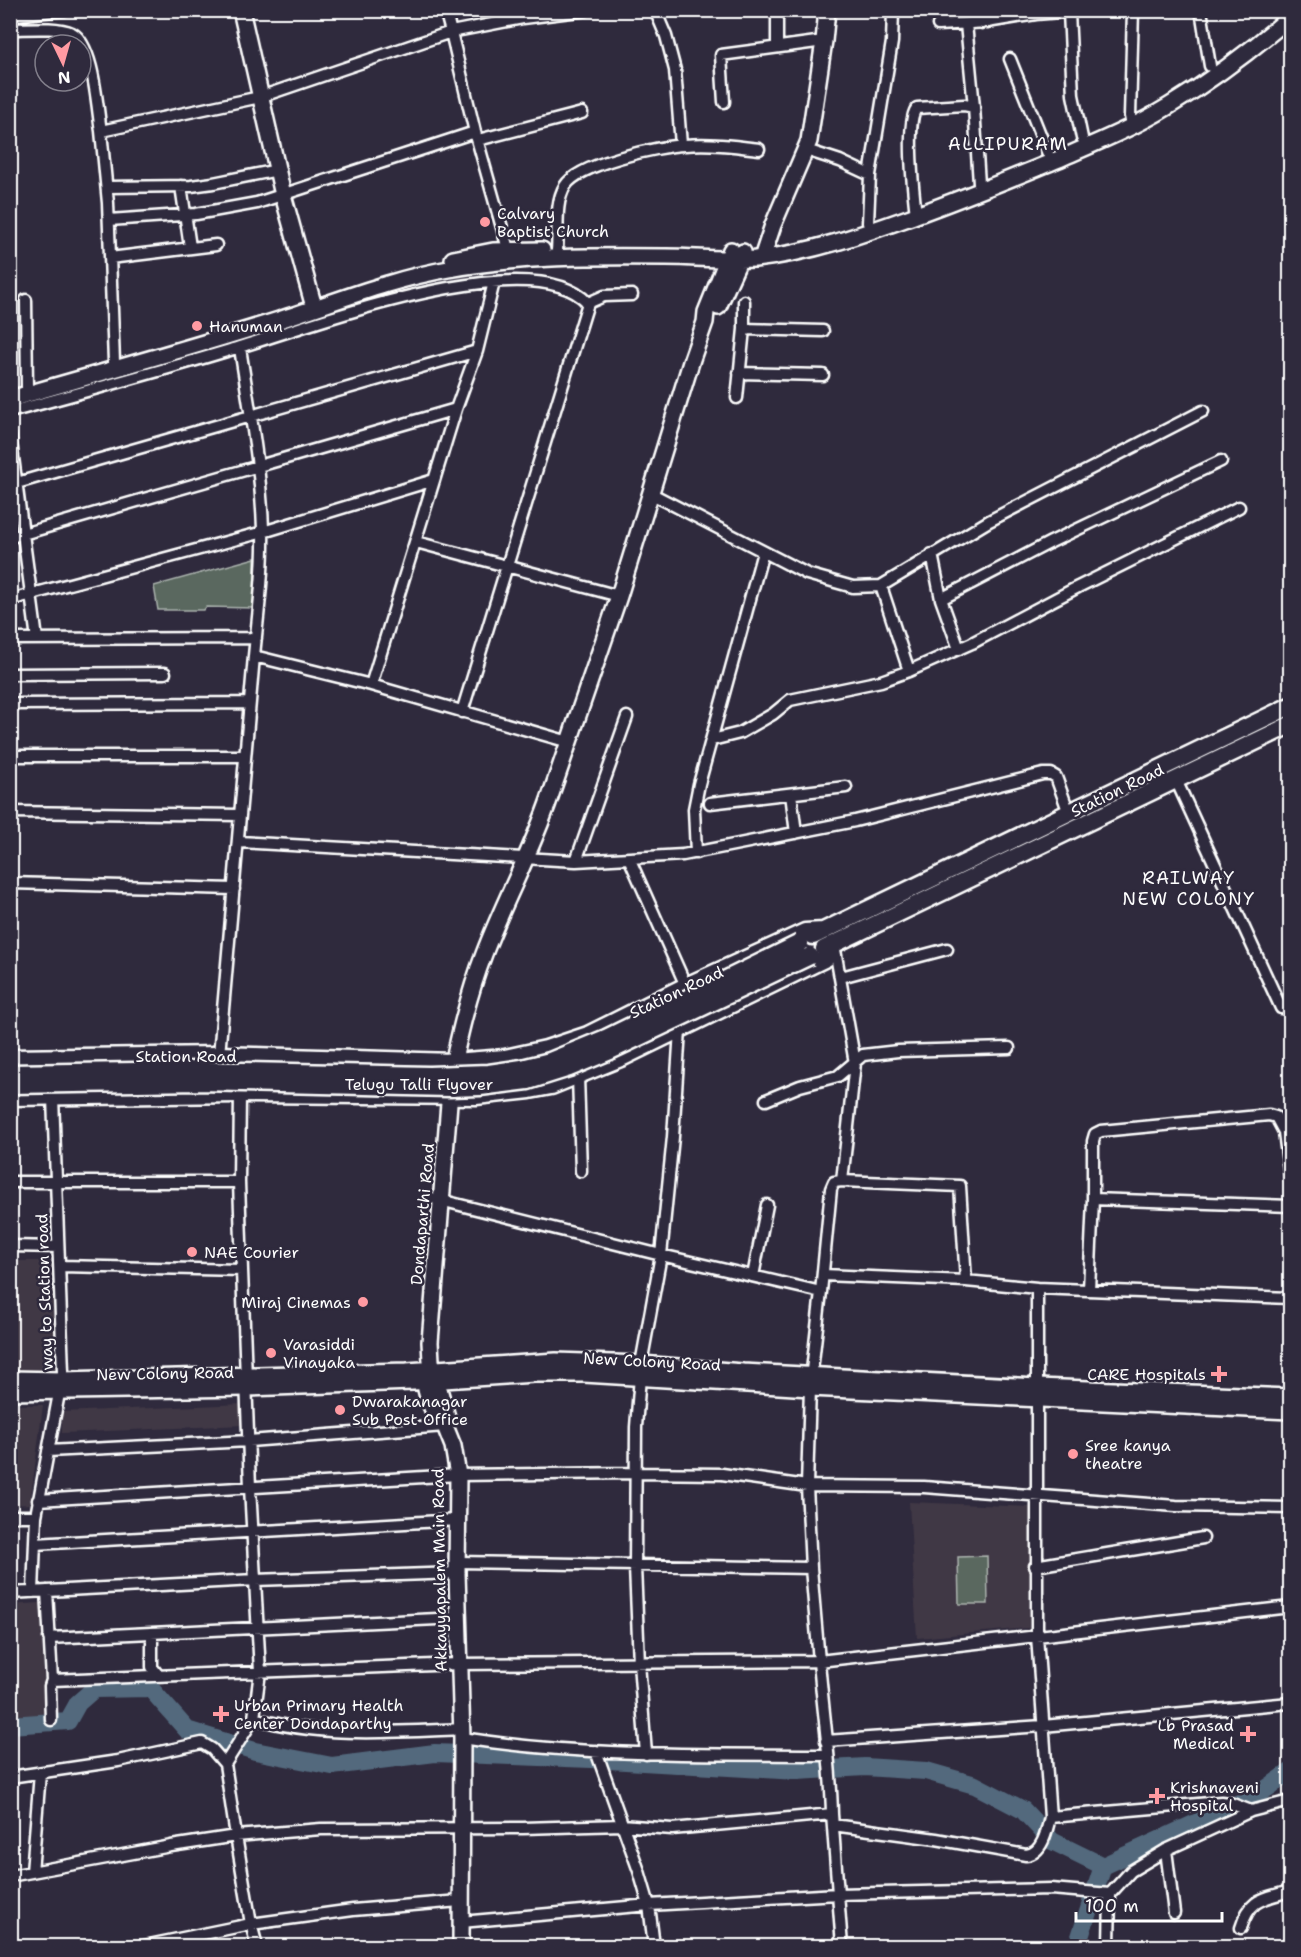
<svg xmlns="http://www.w3.org/2000/svg" width="1301" height="1957" font-family="'Shantell Sans',sans-serif">
	<style>
		.built { fill: #413845 }
		.green { fill: #5a685f; stroke: #acb4af; stroke-width: 1.5 }
		.lines { fill: none; stroke-linecap: round; stroke-linejoin: round }
		.river { stroke: #52697d; stroke-width: 18 }
		.street-casing { stroke: #fff; stroke-width: 15 }
		.secondary-casing { stroke: #fff; stroke-width: 20 }
		.primary-casing { stroke: #fff; stroke-width: 21 }
		.street { stroke: #2f2a3d; stroke-width: 10 }
		.secondary { stroke: #2f2a3d; stroke-width: 15 }
		.primary { stroke: #2f2a3d; stroke-width: 16 }
		.primary-bridge-casing { stroke: #fff; stroke-width: 21; stroke-linecap: butt }
		.primary-bridge { stroke: #2f2a3d; stroke-width: 16 }
		.poi-dot { fill: #ff9aa2; stroke: #2f2a3d; stroke-width: 2 }
		.labels { text-anchor: middle; stroke-width: 5; stroke-linejoin: round; paint-order: stroke }
		.poi-label { font-size: 16px; fill: #fff; stroke: #2f2a3d; text-anchor: start }
		.street-label { font-size: 16px; fill: #fff; stroke: #2f2a3d }
		.neighbourhood-label { font-size: 18px; letter-spacing: 1.5px; fill: #fff; stroke: #2f2a3d }
	</style>
	<rect width="100%" height="100%" fill="#2f2a3d"/>
	<filter id="ink" filterUnits="userSpaceOnUse"><feTurbulence type="fractalNoise" baseFrequency=".0167" numOctaves="2"/><feDisplacementMap in="SourceGraphic" scale="12" xChannelSelector="R" yChannelSelector="G"/><feConvolveMatrix kernelMatrix="1 2 1 2 8 2 1 2 1" color-interpolation-filters="sRGB"/></filter>
	<g filter="url(#ink)">
		<path class="built" d="M 11,1261 L 52,1261 L 55,1371 L 11,1370 Z
			M 243,1404 L 244,1425 L 62,1433 L 62,1412 Z
			M 10,1405 L 43,1405 L 30,1504 L 11,1505 Z
			M 909,1502 L 1030,1507 L 1029,1628 L 917,1638 Z
			M 40,1603 L 46,1717 L 11,1719 L 11,1605 Z"/>
		<path class="green" d="M 255,558 L 254,608 L 206,607 L 204,610 L 158,610 L 154,586 Z
			M 987,1556 L 988,1604 L 959,1604 L 958,1557 Z"/>
		<g class="lines">
			<path class="river" d="M 10,1725 L 68,1721 L 78,1703 L 94,1689 L 150,1688 L 187,1730 L 255,1751 L 332,1766 L 435,1753 L 591,1759 L 797,1771 L 865,1767 L 926,1771 L 975,1785 L 1023,1810 L 1052,1841 L 1103,1866
				M 1077,1946 L 1103,1866 L 1259,1794 L 1290,1772"/>
			<g class="street-casing">
				<path id="street" d="M 655,10 L 666,36 L 675,70 L 681,145
					M 777,10 L 777,47
					M 981,10 L 982,23
					M 1201,10 L 1210,66
					M 1069,12 L 1073,95 L 1082,138
					M 13,15 L 65,10
					M 966,24 L 974,107
					M 938,25 L 987,22 L 1036,14 L 1085,10
					M 10,29 C 27,29 57,26 72,33 C 94,45 97,108 101,131
					M 1010,59 L 1048,154
					M 724,102 L 721,55 L 824,41
					M 1132,126 L 1130,116 L 1133,10
					M 478,140 L 582,113
					M 806,150 L 840,161 L 870,175 L 868,223
					M 870,175 L 892,42 L 893,10
					M 181,186 L 190,247
					M 107,187 L 191,186 L 213,183 L 278,170
					M 916,215 C 914,198 905,118 917,108 L 964,105 L 974,107 L 979,184
					M 109,220 L 196,214 L 257,203 L 475,132
					M 508,249 L 475,132 L 451,32 L 523,18 L 587,10
					M 557,250 C 559,231 554,204 565,186 C 578,164 659,146 685,145 C 710,143 734,146 759,149
					M 110,258 L 216,245
					M 26,300 L 27,387
					M 744,329 L 823,331
					M 240,348 C 249,407 261,468 263,529 C 264,572 258,614 254,656 L 371,685 L 569,742
					M 114,362 L 108,203 L 101,131 L 260,97 L 451,32 L 445,10
					M 739,373 L 823,375
					M 737,398 L 744,329 L 744,301
					M 456,409 L 477,351 L 494,282
					M 10,412 C 84,392 157,372 230,350 C 302,329 531,240 588,303
					M 10,434 L 23,534 L 456,409 L 371,685
					M 10,485 L 477,351
					M 652,494 L 807,574 L 853,587 L 881,586 L 989,521 L 1203,411
					M 10,537 L 23,534 L 37,639
					M 416,542 L 619,596
					M 932,554 L 941,599 L 959,649
					M 881,586 L 909,671
					M 941,599 L 1051,542 L 1221,461
					M 10,600 L 263,532 L 434,480
					M 10,639 L 256,638
					M 10,674 L 165,673
					M 10,704 L 249,703
					M 462,712 L 588,303 L 604,296 L 632,295
					M 712,740 L 740,733 L 773,714 L 790,700 L 881,681 L 909,671 L 972,643 L 1078,587 L 1239,507
					M 10,756 L 244,756
					M 1176,780 L 1281,1008
					M 791,794 L 796,833
					M 710,803 L 846,787
					M 10,812 L 240,815
					M 239,842 L 576,861 L 683,855 L 855,821 L 1043,774 L 1051,774 L 1056,777 L 1069,813
					M 696,853 L 694,809 L 699,784 L 763,552
					M 630,860 L 686,986
					M 576,861 L 627,717
					M 10,883 L 234,889
					M 834,944 L 855,1063 L 842,1181
					M 841,977 L 947,949
					M 219,1055 L 254,656
					M 578,1076 L 581,1171
					M 766,1100 L 800,1086 L 838,1076 L 863,1055 L 898,1051 L 1009,1048
					M 10,1182 L 239,1182 L 240,1094
					M 432,1198 L 661,1255 L 821,1292 L 810,1388 L 807,1486 L 811,1568
					M 1093,1199 L 1290,1206
					M 10,1246 L 58,1247
					M 60,1266 L 242,1270 L 239,1182
					M 823,1275 L 966,1281 L 1037,1288 L 1290,1298
					M 753,1276 L 767,1205
					M 1037,1288 L 1037,1636 L 1050,1817 L 1221,1802 L 1230,1803 L 1251,1811
					M 1089,1290 L 1093,1199 L 1093,1141 L 1095,1134 L 1101,1131 L 1269,1115 L 1276,1117 L 1284,1132 L 1290,1178
					M 821,1292 L 831,1189 L 834,1182 L 842,1181 L 960,1186 L 966,1281
					M 48,1451 L 249,1441 L 445,1426
					M 38,1500 L 458,1475 L 635,1473 L 722,1474 L 807,1486 L 924,1487 L 1176,1506 L 1290,1508
					M 10,1516 L 36,1516
					M 35,1544 L 458,1520
					M 458,1562 L 811,1568 L 819,1661 L 1290,1607
					M 1035,1566 L 1203,1538
					M 47,1591 L 52,1680 L 50,1686 L 51,1720
					M 33,1592 L 36,1516 L 63,1372 L 53,1097
					M 10,1593 L 255,1580 L 457,1573
					M 152,1633 L 152,1667 L 158,1675
					M 49,1638 L 458,1618
					M 52,1680 L 459,1664 L 819,1661 C 823,1712 831,1762 832,1814
					M 254,1718 C 322,1738 392,1732 462,1729
					M 462,1738 C 583,1757 706,1754 828,1755
					M 826,1741 L 1043,1726 L 1290,1703
					M 596,1751 L 639,1871 L 649,1905 L 654,1946
					M 646,1754 L 639,1663 L 635,1567 L 636,1427 L 641,1364 L 661,1255 L 673,1137 L 680,1030
					M 10,1777 L 118,1761 L 202,1743 L 212,1749 L 225,1764
					M 833,1825 L 936,1839 L 1026,1855 C 1042,1854 1047,1831 1050,1817
					M 1166,1850 L 1174,1913
					M 32,1872 L 40,1773
					M 10,1876 L 171,1846 L 236,1836 L 225,1764 L 254,1718 L 260,1672 L 250,1487 L 242,1270
					M 460,1901 L 353,1910 L 251,1924 L 236,1836 L 321,1829 L 523,1828 L 622,1825 L 672,1829 L 832,1814 L 838,1894 L 649,1905 L 461,1922
					M 1241,1928 C 1250,1898 1263,1899 1290,1891
					M 144,1946 L 251,1924 L 257,1946
					M 842,1946 L 838,1894 L 1051,1889 L 1110,1894
					M 1109,1946 L 1110,1894 L 1131,1871 L 1166,1850 L 1251,1811 L 1290,1801"/>
			</g>
			<g class="secondary-casing">
				<path id="secondary" d="M 241,10 L 283,195 L 314,307
					M 762,258 L 773,225 L 809,141 L 824,41 L 827,10
					M 453,259 L 493,251 L 542,250
					M 718,307 L 743,252
					M 10,399 C 100,373 190,348 279,320 C 335,302 391,279 449,269 C 520,256 594,256 666,257 C 696,257 726,261 755,259 C 812,253 866,233 919,214 C 966,197 1012,178 1059,159 C 1096,143 1135,127 1169,106 C 1212,80 1253,49 1290,17
					M 423,1372 C 425,1388 430,1412 443,1424
					M 10,1379 L 62,1380 L 407,1371 L 556,1361 L 641,1364 L 743,1372 L 1037,1387 L 1290,1397
					M 10,1392 L 247,1388 L 413,1382 L 534,1374 L 584,1374 L 810,1388 L 1290,1411
					M 461,1946 L 462,1738 L 457,1573 L 458,1475 L 453,1446 L 445,1426 L 447,1417 L 431,1361 L 430,1342 L 449,1103 L 446,1096 C 457,1046 466,1001 484,954 C 504,901 532,851 550,797 L 619,596 L 692,359 L 705,322 L 706,312 L 731,250"/>
			</g>
			<g class="primary-casing">
				<path id="primary" d="M 813,936 L 1290,706
					M 824,949 L 1290,725
					M 10,1058 L 219,1055 L 453,1062 L 505,1058 L 546,1049 L 588,1035 L 686,986 L 805,932 L 824,931
					M 10,1097 L 240,1094 L 476,1096 L 530,1090 L 551,1086 L 623,1057 L 826,958 L 834,944"/>
			</g>
			<use href="#street" class="street"/>
			<use href="#secondary" class="secondary"/>
			<use href="#primary" class="primary"/>
			<g class="primary-bridge-casing">
				<path id="primary-bridge" d="M 10,1073 L 199,1070 L 429,1075 L 489,1073 L 522,1068 L 550,1061 L 606,1038 L 800,943
					M 10,1085 L 200,1082 L 449,1088 L 480,1087 L 528,1081 L 569,1068 L 610,1051 L 810,956"/>
			</g>
			<use href="#primary-bridge" class="primary-bridge"/>
		</g>
	</g>
	<g class="poi-dot">
		<circle cx="485" cy="222" r="6"/>
		<circle cx="197" cy="326" r="6"/>
		<circle cx="192" cy="1252" r="6"/>
		<circle cx="363" cy="1302" r="6"/>
		<circle cx="271" cy="1353" r="6"/>
		<path d="M1216 1365h6v6h6v6h-6v6h-6v-6h-6v-6h6z"/>
		<circle cx="340" cy="1410" r="6"/>
		<circle cx="1073" cy="1454" r="6"/>
		<path d="M218 1705h6v6h6v6h-6v6h-6v-6h-6v-6h6z"/>
		<path d="M1245 1725h6v6h6v6h-6v6h-6v-6h-6v-6h6z"/>
		<path d="M1154 1787h6v6h6v6h-6v6h-6v-6h-6v-6h6z"/>
	</g>
	<g class="labels">
		<g class="poi-label">
			<text x="497" y="219">Calvary<tspan x="497" dy="18">Baptist Church</tspan></text>
			<text x="209" y="332">Hanuman</text>
			<text x="204" y="1258">NAE Courier</text>
			<text x="351" y="1308" text-anchor="end">Miraj Cinemas</text>
			<text x="283" y="1350">Varasiddi<tspan x="283" dy="18">Vinayaka</tspan></text>
			<text x="1206" y="1380" text-anchor="end">CARE Hospitals</text>
			<text x="352" y="1407">Dwarakanagar<tspan x="352" dy="18">Sub Post Office</tspan></text>
			<text x="1085" y="1451">Sree kanya<tspan x="1085" dy="18">theatre</tspan></text>
			<text x="234" y="1711">Urban Primary Health<tspan x="234" dy="18">Center Dondaparthy</tspan></text>
			<text x="1234" y="1731" text-anchor="end">Lb Prasad<tspan x="1234" dy="18">Medical</tspan></text>
			<text x="1170" y="1793">Krishnaveni<tspan x="1170" dy="18">Hospital</tspan></text>
		</g>
		<g class="street-label">
			<text transform="translate(1117 790) rotate(-26)" y="6">Station Road</text>
			<text transform="translate(676 992) rotate(-25)" y="6">Station Road</text>
			<text x="186" y="1062">Station Road</text>
			<text x="419" y="1090">Telugu Talli Flyover</text>
			<text transform="translate(422 1214) rotate(-85)" y="6">Dondaparthi Road</text>
			<text transform="translate(44 1292) rotate(-92)" y="6">way to Station road</text>
			<text transform="translate(652 1361) rotate(3)" y="6">New Colony Road</text>
			<text transform="translate(165 1373) rotate(-1)" y="6">New Colony Road</text>
			<text transform="translate(439 1570) rotate(-91)" y="6">Akkayyapalem Main Road</text>
		</g>
		<g class="neighbourhood-label">
			<text x="1008" y="150">ALLIPURAM</text>
			<text x="1189" y="884">RAILWAY<tspan x="1189" dy="21">NEW COLONY</tspan></text>
		</g>
	</g>
	<rect width="1301" height="1957" fill="none" stroke="#2f2a3d" stroke-width="36"/>
	<rect x="18" y="18" width="1265" height="1921" fill="none" stroke="#fff" stroke-width="2" filter="url(#ink)"/>
	<g transform="translate(63 63) rotate(175)"><circle r="28" fill="#2f2a3d" stroke="#827f8b" stroke-width="1.5"/>
	<path d="M0-4.5L10 22L0 15L-10 22Z" fill="#ff9aa2"/>
	<text y="-9" font-size="16" font-weight="bold" text-anchor="middle" fill="#ffffff">N</text>
	</g>
	<path d="M1076 1912v9h146v-9" fill="none" stroke="#ffffff" stroke-width="3"/>
	<text x="1085" y="1912" font-size="18" fill="#ffffff" stroke="#2f2a3d" stroke-width="4.5" paint-order="stroke">100 m</text>
</svg>
